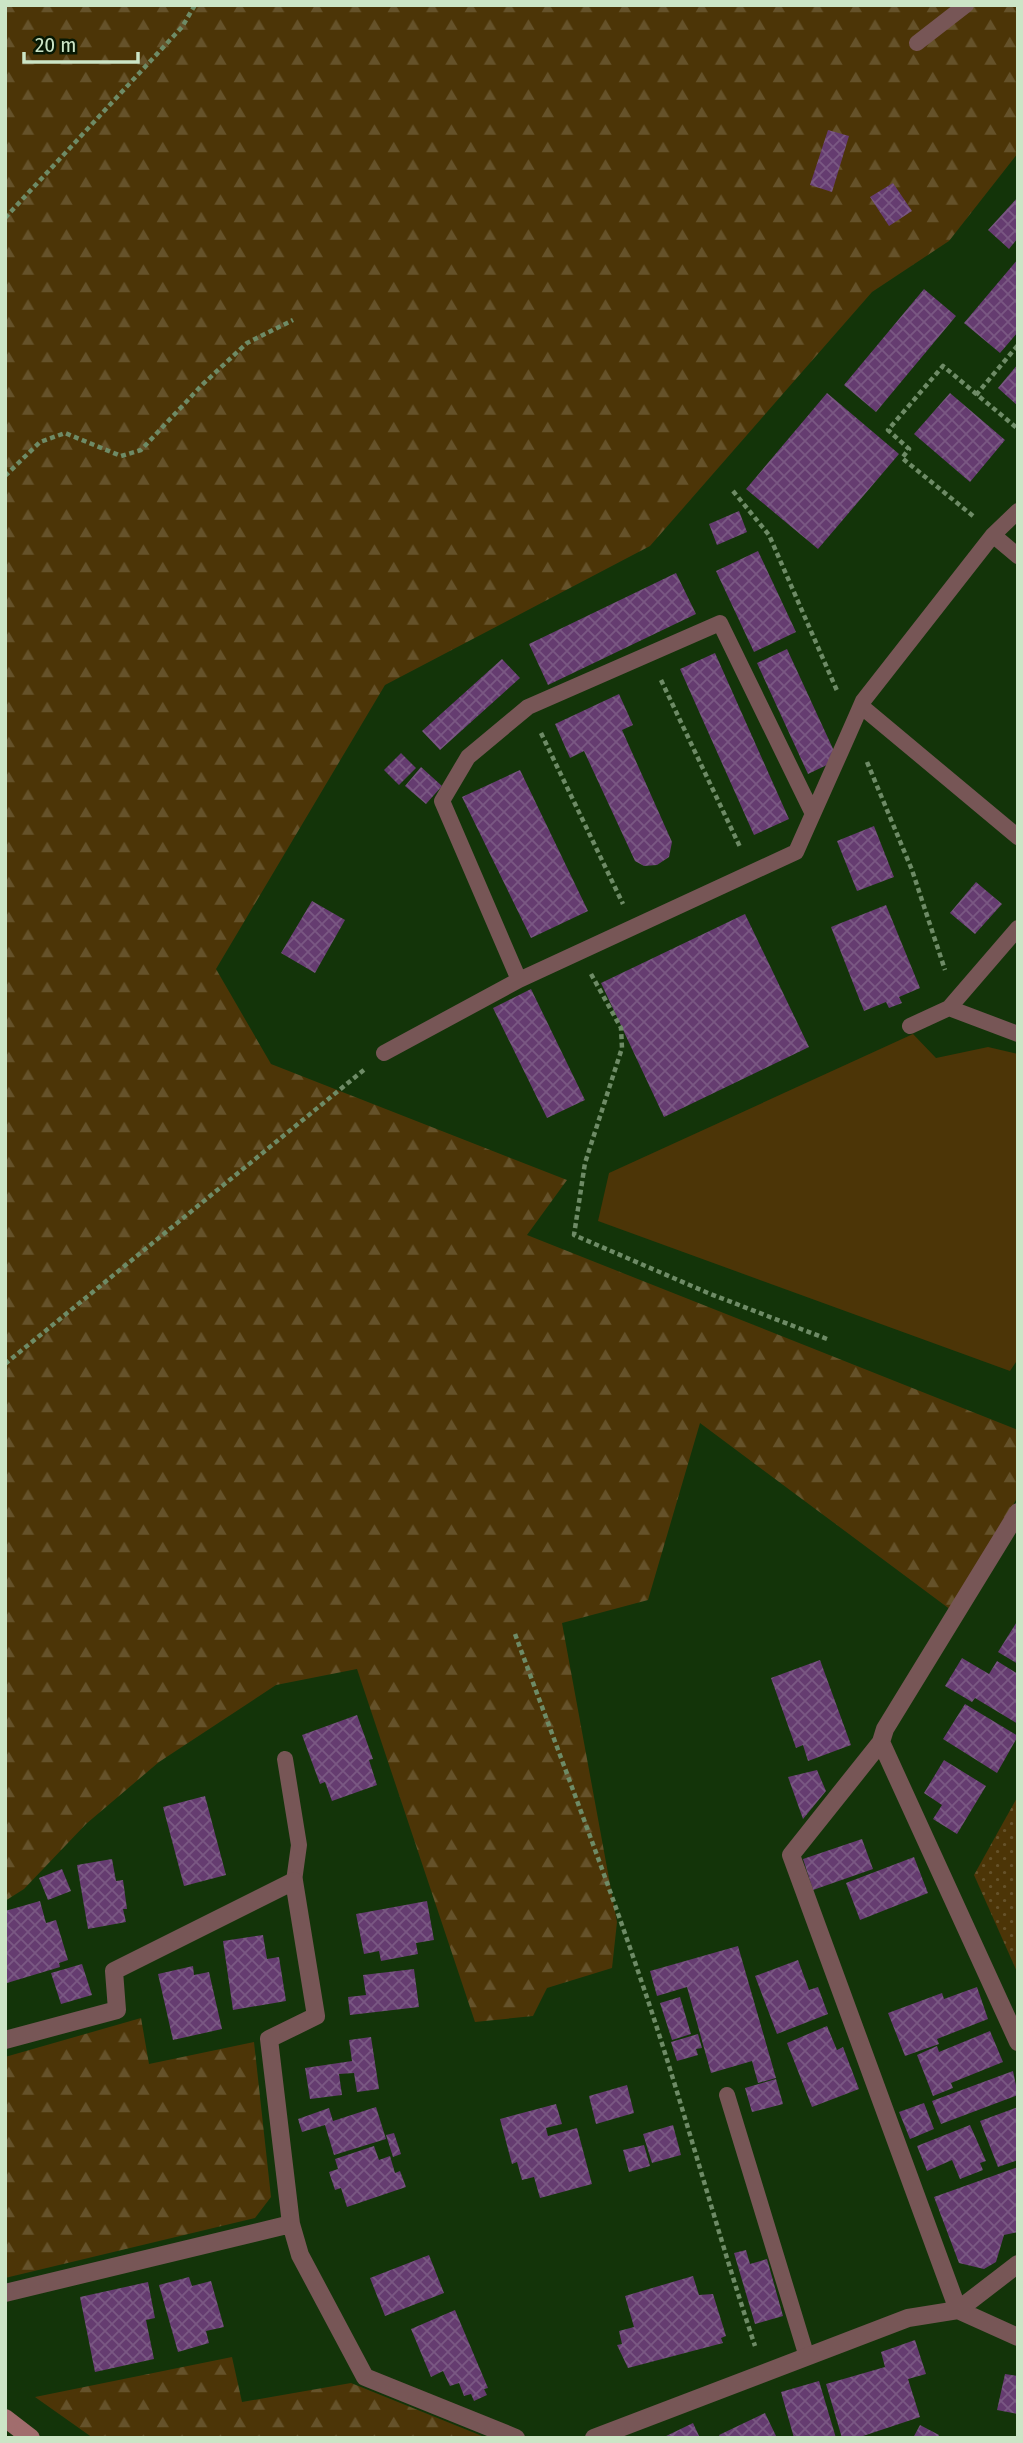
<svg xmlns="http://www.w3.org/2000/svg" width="1023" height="2443" font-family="'Fira Sans Condensed',sans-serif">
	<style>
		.grass { fill: #4c3507 }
		.forest { fill: url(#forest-firs) }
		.park { fill: url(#park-dots) }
		.building { fill: url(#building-cross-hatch) }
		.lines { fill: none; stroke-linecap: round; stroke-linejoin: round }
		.path { stroke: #6e8b66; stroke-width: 4.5; stroke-dasharray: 5 3.5; stroke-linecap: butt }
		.lane { stroke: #775656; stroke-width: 16 }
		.street { stroke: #775656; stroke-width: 18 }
		.secondary { stroke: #a16d6d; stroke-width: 18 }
	</style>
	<defs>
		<pattern id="forest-firs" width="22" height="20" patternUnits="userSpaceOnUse" patternTransform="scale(1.75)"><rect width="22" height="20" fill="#4c3507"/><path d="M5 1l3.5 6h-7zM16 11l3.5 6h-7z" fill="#65522a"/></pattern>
		<pattern id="park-dots" width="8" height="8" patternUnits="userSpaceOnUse" patternTransform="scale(1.75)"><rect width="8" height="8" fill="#4c3507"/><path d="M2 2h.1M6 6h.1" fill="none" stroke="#65522a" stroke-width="1.8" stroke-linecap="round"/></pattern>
		<pattern id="building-cross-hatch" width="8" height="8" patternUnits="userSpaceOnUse" patternTransform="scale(1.75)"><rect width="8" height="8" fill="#653c70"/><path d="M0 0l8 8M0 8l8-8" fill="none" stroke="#7a5883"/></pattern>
	</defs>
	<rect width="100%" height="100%" fill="#133409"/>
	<path class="grass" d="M 913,1034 L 936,1058 L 988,1047 L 1018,1054 L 1018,1359 L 1010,1371 L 598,1221 L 609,1173 Z"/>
	<path class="forest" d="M 5,5 L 1018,5 L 1018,153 L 949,241 L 872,292 L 650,546 L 385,685 L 216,969 L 271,1064 L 567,1180 L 527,1235 L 1018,1430 L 1018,1496 L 955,1613 L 700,1423 L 648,1600 L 562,1623 L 617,1922 L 612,1968 L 547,1988 L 533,2016 L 475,2022 L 357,1669 L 276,1685 L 159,1762 L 86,1824 L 24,1889 L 5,1901 Z
		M 141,2018 L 149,2064 L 254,2042 L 271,2197 L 255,2218 L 5,2278 L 5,2057 Z
		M 232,2357 L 242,2402 L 351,2383 L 487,2438 L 93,2438 L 35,2397 Z"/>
	<path class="park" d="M 1018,1796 L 1018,1974 L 974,1875 Z"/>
	<path class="building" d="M 828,130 L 849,136 L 832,192 L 810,185 Z
		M 893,183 L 912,211 L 889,226 L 870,197 Z
		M 1018,197 L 1018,238 L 1009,249 L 988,230 Z
		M 1018,259 L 1018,332 L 1000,353 L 964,323 Z
		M 924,289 L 956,316 L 876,412 L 844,385 Z
		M 1018,364 L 1018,406 L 998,388 Z
		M 827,393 L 899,454 L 818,549 L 746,489 Z
		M 950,393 L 1005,440 L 970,482 L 914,434 Z
		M 739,511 L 747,532 L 717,545 L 709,524 Z
		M 758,551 L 796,632 L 754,652 L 716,571 Z
		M 676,573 L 696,614 L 548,685 L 529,644 Z
		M 787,649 L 834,751 L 831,763 L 808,774 L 757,663 Z
		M 715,653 L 789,819 L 754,835 L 680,669 Z
		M 502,659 L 520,678 L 440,750 L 422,731 Z
		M 619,694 L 633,725 L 622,730 L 672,842 L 669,857 L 657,865 L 644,866 L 635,861 L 584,751 L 570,758 L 555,724 Z
		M 401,753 L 416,768 L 399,785 L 384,770 Z
		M 421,767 L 442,786 L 426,804 L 405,786 Z
		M 520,770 L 588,911 L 531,938 L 462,797 Z
		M 874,826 L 894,877 L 857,891 L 837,841 Z
		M 976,882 L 1002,904 L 975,934 L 950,913 Z
		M 312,901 L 345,920 L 315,973 L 281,953 Z
		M 886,905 L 920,988 L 899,997 L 902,1003 L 889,1008 L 886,1002 L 864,1011 L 831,927 Z
		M 745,914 L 809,1047 L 664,1117 L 601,983 Z
		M 531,989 L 585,1100 L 547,1118 L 493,1008 Z
		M 1018,1620 L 1018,1664 L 998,1652 Z
		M 962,1658 L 989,1674 L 997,1661 L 1018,1674 L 1018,1724 L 975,1698 L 972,1702 L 945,1686 Z
		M 820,1660 L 851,1745 L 808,1761 L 803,1745 L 796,1748 L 771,1678 Z
		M 965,1704 L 1018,1736 L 997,1773 L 943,1739 Z
		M 357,1715 L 373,1759 L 369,1760 L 377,1785 L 332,1801 L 325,1782 L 320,1784 L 302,1735 Z
		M 944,1760 L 986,1786 L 957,1834 L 933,1819 L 942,1805 L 924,1793 Z
		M 817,1770 L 826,1791 L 803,1819 L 788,1777 Z
		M 205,1796 L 226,1875 L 184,1886 L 163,1807 Z
		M 862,1839 L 873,1869 L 813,1890 L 803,1859 Z
		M 914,1857 L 928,1893 L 860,1920 L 846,1883 Z
		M 112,1859 L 116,1881 L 123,1880 L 127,1909 L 123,1909 L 126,1922 L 88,1929 L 77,1865 Z
		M 62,1869 L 71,1891 L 48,1900 L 39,1878 Z
		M 40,1901 L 46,1923 L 56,1920 L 68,1960 L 59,1963 L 60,1967 L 7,1983 L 5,1911 Z
		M 427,1901 L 434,1940 L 416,1943 L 418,1954 L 381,1961 L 379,1951 L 364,1954 L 356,1914 Z
		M 263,1935 L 267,1959 L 279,1957 L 286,2001 L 233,2010 L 223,1941 Z
		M 738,1946 L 776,2078 L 758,2083 L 752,2061 L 711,2073 L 687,1987 L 657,1996 L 650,1971 Z
		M 798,1960 L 809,1990 L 818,1987 L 828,2014 L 777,2034 L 755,1976 Z
		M 82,1964 L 92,1995 L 61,2004 L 51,1973 Z
		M 193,1966 L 194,1975 L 209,1972 L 222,2029 L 173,2040 L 158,1974 Z
		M 414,1969 L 419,2007 L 350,2015 L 348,1997 L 366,1995 L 363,1975 Z
		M 977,1987 L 988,2019 L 937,2039 L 939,2044 L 905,2056 L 888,2013 L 942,1993 L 944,1999 Z
		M 680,1997 L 691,2034 L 672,2040 L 660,2003 Z
		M 827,2026 L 837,2050 L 843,2047 L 859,2089 L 812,2107 L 787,2043 Z
		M 990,2031 L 1003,2062 L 951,2083 L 953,2088 L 933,2096 L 917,2055 L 937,2046 L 939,2052 Z
		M 698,2034 L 702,2048 L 696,2049 L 698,2055 L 677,2061 L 671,2042 Z
		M 371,2037 L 379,2089 L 357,2092 L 354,2073 L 339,2074 L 342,2095 L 310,2099 L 305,2068 L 352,2061 L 349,2040 Z
		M 1013,2071 L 1018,2095 L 941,2124 L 932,2101 Z
		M 776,2079 L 783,2104 L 752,2112 L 745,2088 Z
		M 627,2085 L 634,2113 L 596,2124 L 589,2096 Z
		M 924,2103 L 934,2129 L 910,2139 L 899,2112 Z
		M 556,2104 L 562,2124 L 546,2128 L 548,2136 L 577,2128 L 592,2184 L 540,2198 L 534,2177 L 522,2180 L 517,2162 L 512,2164 L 500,2119 Z
		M 376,2107 L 386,2139 L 334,2155 L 325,2125 L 302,2132 L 298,2119 L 329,2108 L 333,2121 Z
		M 1018,2107 L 1018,2160 L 998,2167 L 980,2121 Z
		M 673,2125 L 681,2155 L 652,2163 L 643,2134 Z
		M 970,2125 L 986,2161 L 980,2163 L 983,2170 L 960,2179 L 952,2160 L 927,2171 L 917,2146 Z
		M 394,2133 L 401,2154 L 393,2157 L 386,2135 Z
		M 644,2145 L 650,2166 L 629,2172 L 623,2150 Z
		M 374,2146 L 379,2160 L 390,2156 L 395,2173 L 400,2171 L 406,2187 L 347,2207 L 341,2188 L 335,2190 L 329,2172 L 338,2169 L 335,2159 Z
		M 1018,2167 L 1018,2232 L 1004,2235 L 996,2262 L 984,2269 L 959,2263 L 934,2197 Z
		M 746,2250 L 750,2264 L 767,2259 L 783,2316 L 755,2324 L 734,2253 Z
		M 429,2255 L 444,2293 L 385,2316 L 370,2278 Z
		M 693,2276 L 699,2295 L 713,2294 L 726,2336 L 721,2338 L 723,2343 L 628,2368 L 617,2345 L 622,2344 L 619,2331 L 634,2327 L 625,2296 Z
		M 189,2277 L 192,2286 L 211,2281 L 224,2327 L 206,2331 L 209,2343 L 178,2352 L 159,2285 Z
		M 148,2282 L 155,2318 L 146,2320 L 154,2359 L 95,2372 L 80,2297 Z
		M 455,2310 L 488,2388 L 484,2389 L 487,2395 L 474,2401 L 471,2394 L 464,2396 L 459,2383 L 450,2386 L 443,2371 L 431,2377 L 411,2329 Z
		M 915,2340 L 926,2374 L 908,2379 L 920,2417 L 857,2438 L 842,2438 L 826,2384 L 885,2367 L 881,2352 Z
		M 1005,2374 L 1018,2376 L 1018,2414 L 997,2410 Z
		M 819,2381 L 836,2438 L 794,2438 L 781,2392 Z
		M 765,2413 L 777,2438 L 720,2438 L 719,2435 Z
		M 693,2423 L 700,2438 L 662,2438 Z
		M 920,2425 L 939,2435 L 937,2438 L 913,2438 Z"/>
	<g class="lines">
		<path class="path" d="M 5,218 L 182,27 L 195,5
			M 976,395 L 1018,345
			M 5,476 L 40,442 L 65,433 L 121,456 L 141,450 L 203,384 L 247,343 L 293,320
			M 733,491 L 769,535 L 838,693
			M 973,516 L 902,458 L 909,449 L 888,430 L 943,366 L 1018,429
			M 661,680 L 741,849
			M 541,733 L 623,904
			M 867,762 L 912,870 L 945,970
			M 591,974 L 621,1028 L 622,1048 L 585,1163 L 574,1235 L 708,1293 L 827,1339
			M 5,1364 L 365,1069
			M 515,1634 C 557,1748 601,1862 640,1977 C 682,2099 714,2223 755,2346"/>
		<path class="lane" d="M 917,43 L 966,5
			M 993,535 L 1018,556
			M 861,706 L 1018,837
			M 813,814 L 720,623 L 528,707 L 468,757 L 442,801 L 519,980 L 796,852 C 818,802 841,752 863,701 L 993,535 L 1018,511
			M 949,1008 L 1018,928
			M 910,1026 L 949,1008 L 1018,1034
			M 384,1053 L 519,980
			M 285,1759 L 299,1845 L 294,1881
			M 727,2095 L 807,2357"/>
		<path class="street" d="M 1018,1512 L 885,1729 L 881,1742 L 1018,2042
			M 881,1742 L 791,1855 L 958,2310 L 1018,2337
			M 5,2040 L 117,2010 L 114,1971 L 294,1881 L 316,2016 L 269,2039 L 291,2224 L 5,2293
			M 291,2224 L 300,2255 L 365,2377 L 516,2438
			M 594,2438 L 908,2318 L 958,2310 L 1018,2264"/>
		<path class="secondary" d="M 5,2418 L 31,2438"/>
	</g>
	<rect width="1023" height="2443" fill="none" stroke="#cce5c6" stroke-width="14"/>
	<path d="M24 52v10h114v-10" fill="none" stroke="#cce5c6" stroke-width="3.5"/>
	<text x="35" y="52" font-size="21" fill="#cce5c6" stroke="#071803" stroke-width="5" paint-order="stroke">20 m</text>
</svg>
